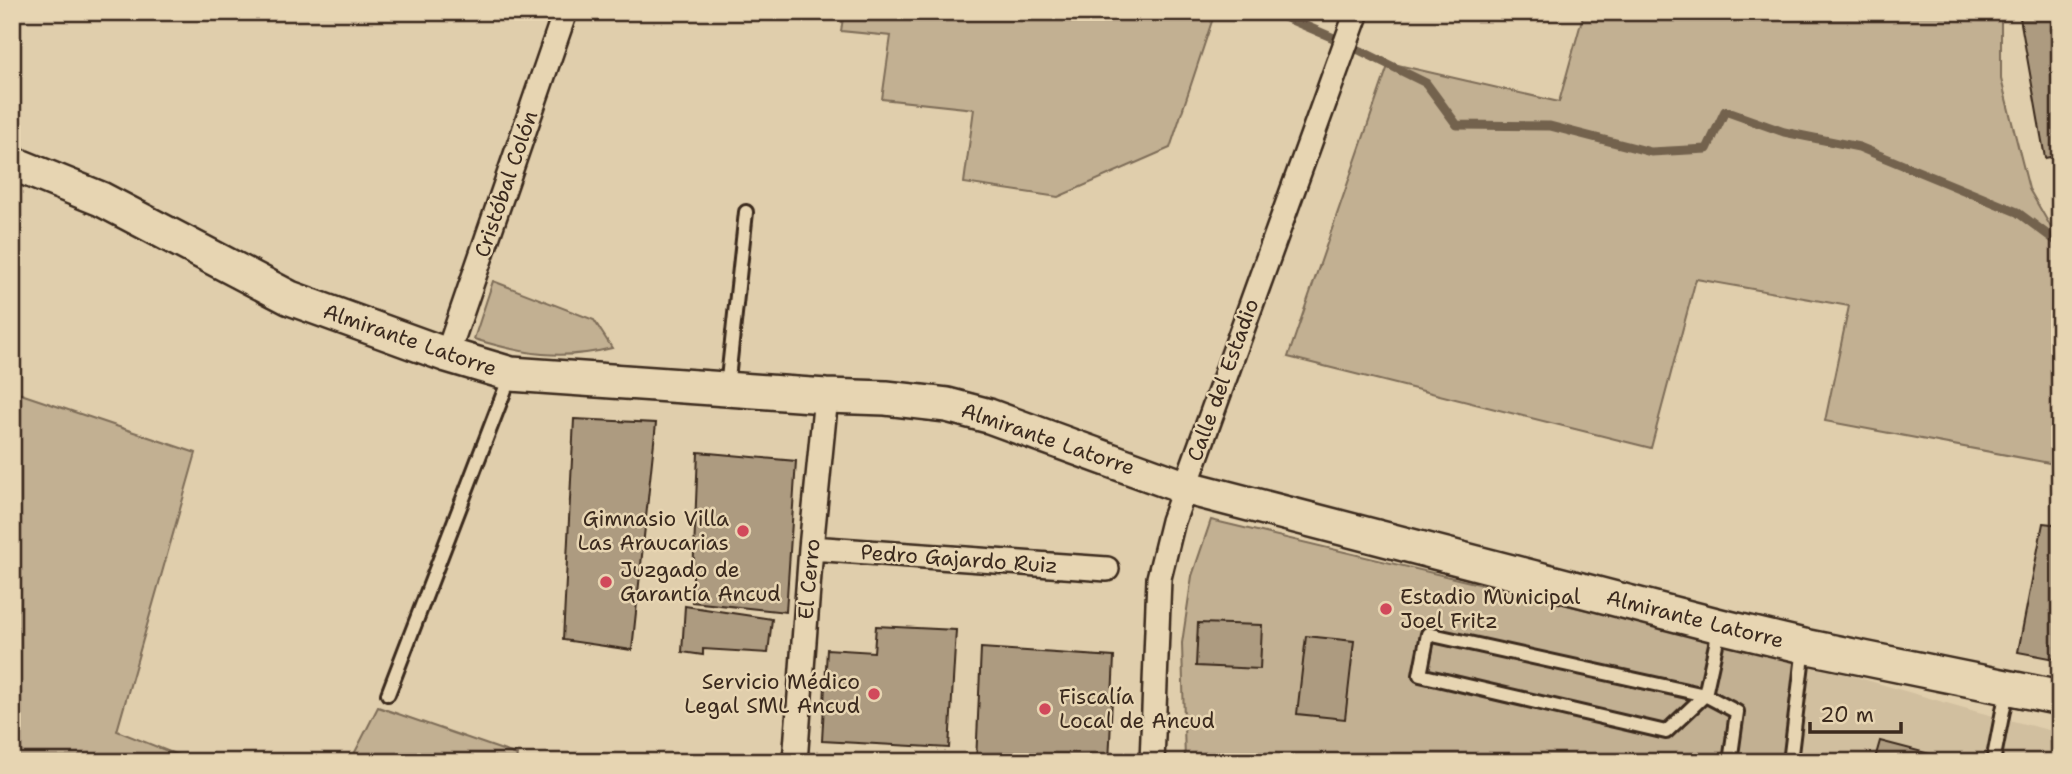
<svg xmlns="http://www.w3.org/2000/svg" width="2072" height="774" font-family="'Shantell Sans',sans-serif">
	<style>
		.built { fill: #d1bf9f }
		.green { fill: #c2b092; stroke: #7e6d58; stroke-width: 2 }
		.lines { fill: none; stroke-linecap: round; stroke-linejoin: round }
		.stream { stroke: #73624e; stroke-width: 9 }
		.building { fill: #ad9b80; stroke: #3b2a1e; stroke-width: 2 }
		.service-casing { stroke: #3b2a1e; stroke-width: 18 }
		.minor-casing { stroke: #3b2a1e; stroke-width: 28 }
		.secondary-casing { stroke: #3b2a1e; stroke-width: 38 }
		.service { stroke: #e7d5b2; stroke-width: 12 }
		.minor { stroke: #e7d5b2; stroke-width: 23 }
		.secondary { stroke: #e7d5b2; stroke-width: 33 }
		.poi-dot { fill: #d1495b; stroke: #e7d5b2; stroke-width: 2.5 }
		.labels { text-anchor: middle; stroke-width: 5; stroke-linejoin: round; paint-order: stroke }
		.street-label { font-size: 21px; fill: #3b2a1e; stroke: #e7d5b2 }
		.poi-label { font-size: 21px; fill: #3b2a1e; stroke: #e7d5b2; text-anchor: start }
	</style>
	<rect width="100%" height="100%" fill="#e0ceac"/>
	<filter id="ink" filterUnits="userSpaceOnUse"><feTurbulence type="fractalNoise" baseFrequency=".0143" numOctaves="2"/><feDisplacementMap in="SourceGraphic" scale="14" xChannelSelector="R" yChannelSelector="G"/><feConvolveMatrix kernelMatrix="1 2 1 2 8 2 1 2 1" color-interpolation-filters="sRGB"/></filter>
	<g filter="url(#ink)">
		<path class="built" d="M 1797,660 L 1978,712 L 2060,733 L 2060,762 L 1783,762 Z"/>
		<path class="green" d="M 844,12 L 1215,12 L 1170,148 L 1058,197 L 964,183 L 974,109 L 882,99 L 891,36 L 841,31 Z
			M 1584,12 L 2001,12 L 2001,79 L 2029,189 L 2056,236 L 2060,237 L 2060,465 L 1825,421 L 1849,306 L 1696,279 L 1651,448 L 1288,357 L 1389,63 L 1559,102 Z
			M 493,281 L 594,320 L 612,348 C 560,361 524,354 474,339 Z
			M 12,391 L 196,453 L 117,731 L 195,762 L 12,762 Z
			M 1211,520 L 1797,660 L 1783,762 L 1185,762 L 1182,643 L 1192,576 Z
			M 378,707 L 517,755 L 516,762 L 350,762 Z"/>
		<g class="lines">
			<path class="stream" d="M 1273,12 L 1336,39
				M 1353,47 L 1426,83 L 1457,125 L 1550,126 L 1651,152 L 1707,149 L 1725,111 L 1784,132 L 1859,147 L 2017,212 L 2060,244"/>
		</g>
		<path class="building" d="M 2019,12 L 2060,12 L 2060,155 L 2045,158 Z
			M 574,419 L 656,423 L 632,650 L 563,640 Z
			M 698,452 L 796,461 L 786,612 L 692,602 Z
			M 2043,523 L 2060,525 L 2060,660 L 2018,652 Z
			M 685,606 L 772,619 L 768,653 L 703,649 L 703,655 L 682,652 Z
			M 1198,623 L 1262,625 L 1260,669 L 1196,666 Z
			M 876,626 L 956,630 L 949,748 L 822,741 L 827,649 L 874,652 Z
			M 1306,636 L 1354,641 L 1345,719 L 1297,714 Z
			M 981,648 L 1114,657 L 1109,762 L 976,762 Z
			M 1880,741 L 1949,759 L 1949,762 L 1874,762 Z"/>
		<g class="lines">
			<g class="service-casing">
				<path id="service" d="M 727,388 L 746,212
					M 1720,626 L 1705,695 L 1737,712 L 1730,762
					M 1428,634 L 1705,695 L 1666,732 L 1420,675 Z
					M 388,694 L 511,374
					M 1790,762 L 1804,647
					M 1993,762 L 2007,690"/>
			</g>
			<g class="minor-casing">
				<path id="minor" d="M 447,355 L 565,12
					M 811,548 L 1107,569
					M 795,762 L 811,548 L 826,396
					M 1152,762 L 1159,578 L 1173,521 L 1357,12"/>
			</g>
			<g class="secondary-casing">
				<path id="secondary" d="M 12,163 L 101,199 L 290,298 L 447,355 L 511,374 L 826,396 L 886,398 L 947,405 L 989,416 L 1184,487 L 1720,626 L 1804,646 L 2060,698"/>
			</g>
			<use href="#service" class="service"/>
			<use href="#minor" class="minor"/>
			<use href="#secondary" class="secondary"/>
		</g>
	</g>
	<g class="poi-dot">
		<circle cx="743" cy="531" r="7"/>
		<circle cx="606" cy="582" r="7"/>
		<circle cx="1386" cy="609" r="7"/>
		<circle cx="874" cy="694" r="7"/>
		<circle cx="1045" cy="709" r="7"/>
	</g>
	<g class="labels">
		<g class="street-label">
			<text transform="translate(506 184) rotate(-71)" y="7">Cristóbal Colón</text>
			<text transform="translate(410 340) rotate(19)" y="7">Almirante Latorre</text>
			<text transform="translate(1223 380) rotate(-70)" y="7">Calle del Estadio</text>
			<text transform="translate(1048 439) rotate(19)" y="7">Almirante Latorre</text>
			<text transform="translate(959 559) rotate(4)" y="7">Pedro Gajardo Ruiz</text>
			<text transform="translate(809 579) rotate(-85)" y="7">El Cerro</text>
			<text transform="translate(1695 619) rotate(14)" y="7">Almirante Latorre</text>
		</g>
		<g class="poi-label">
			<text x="729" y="526" text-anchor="end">Gimnasio Villa<tspan x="729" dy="24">Las Araucarias</tspan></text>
			<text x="620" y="577">Juzgado de<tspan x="620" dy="24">Garantía Ancud</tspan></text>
			<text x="1400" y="604">Estadio Municipal<tspan x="1400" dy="24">Joel Fritz</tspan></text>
			<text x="860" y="689" text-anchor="end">Servicio Médico<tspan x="860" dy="24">Legal SML Ancud</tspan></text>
			<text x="1059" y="704">Fiscalía<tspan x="1059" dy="24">Local de Ancud</tspan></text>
		</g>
	</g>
	<rect width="2072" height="774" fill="none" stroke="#e7d5b2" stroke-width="42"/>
	<rect x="21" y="21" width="2030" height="732" fill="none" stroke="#3b2a1e" stroke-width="2.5" filter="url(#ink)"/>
	<path d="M1810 722v10h91v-10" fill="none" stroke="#3b2a1e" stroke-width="3.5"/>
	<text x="1820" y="722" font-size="21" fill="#3b2a1e" stroke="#e7d5b2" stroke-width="5" paint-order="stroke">20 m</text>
</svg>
